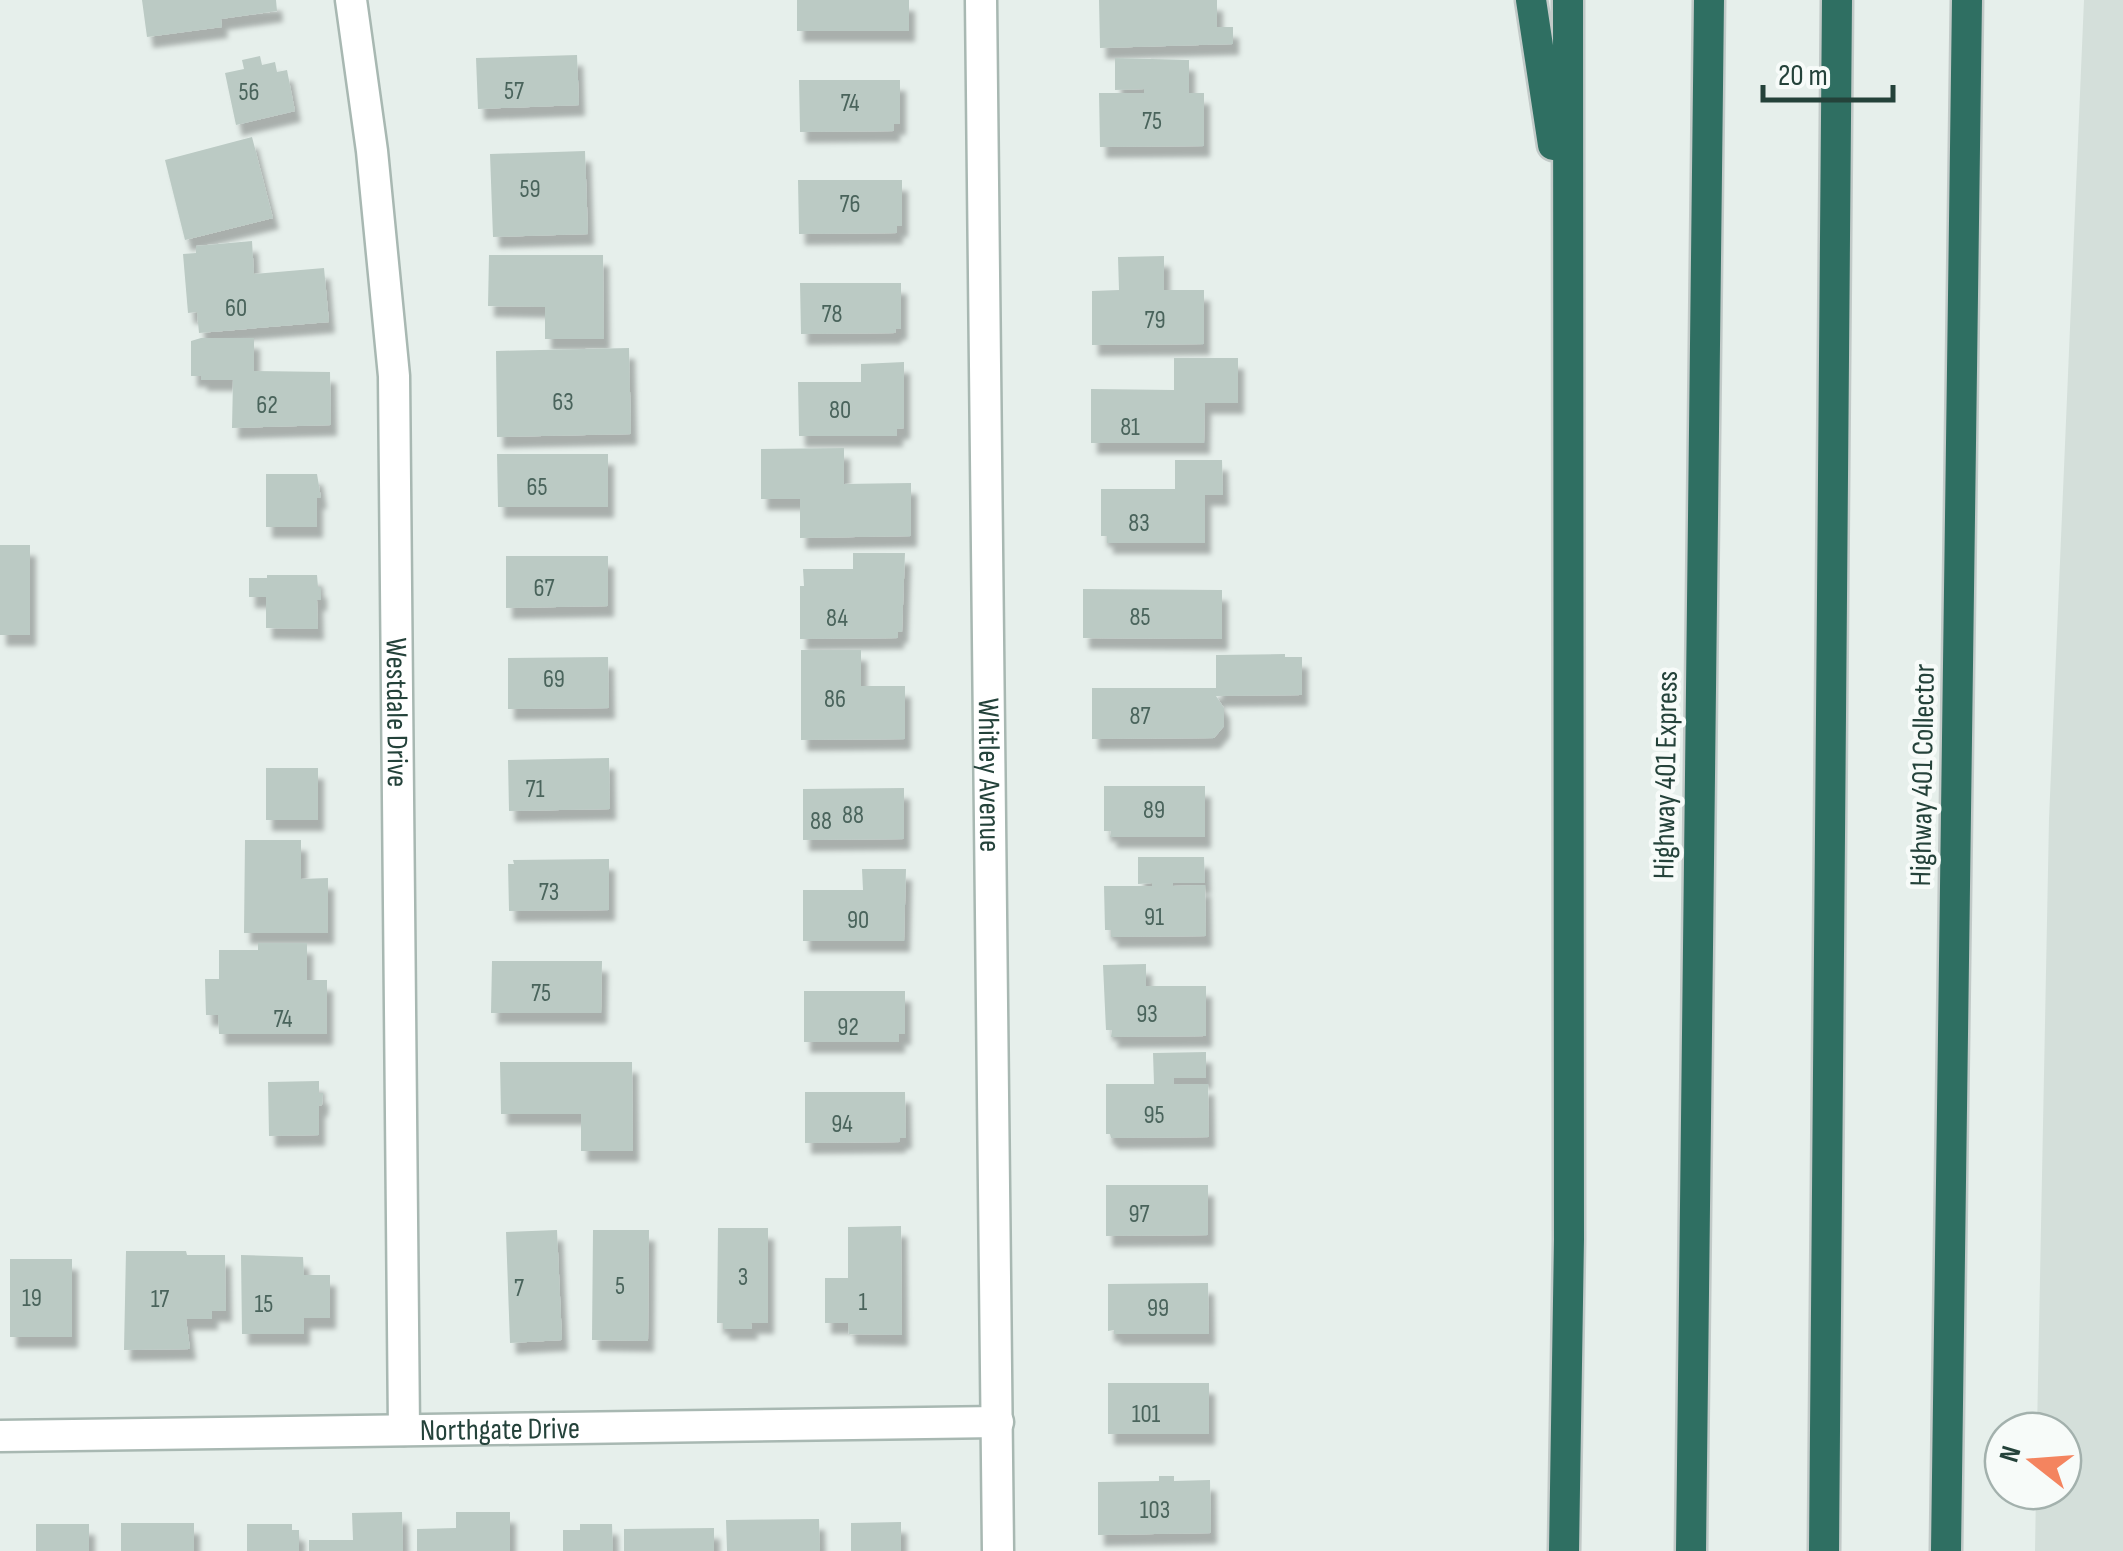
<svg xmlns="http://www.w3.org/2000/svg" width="2123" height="1551" font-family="'Sofia Sans Condensed',sans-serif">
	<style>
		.built { fill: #d4dfda }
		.building { fill: #bbcac4; filter: url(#shadow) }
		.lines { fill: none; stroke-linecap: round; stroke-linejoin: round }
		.minor-casing { stroke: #a8b8b2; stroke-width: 35 }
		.motorway-casing { stroke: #c2cac8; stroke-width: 35 }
		.minor { stroke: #fff; stroke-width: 30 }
		.motorway { stroke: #2f6f62; stroke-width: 30 }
		.labels { text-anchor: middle; stroke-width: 9; stroke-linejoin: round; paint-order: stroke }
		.number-label { font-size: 25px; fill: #4a645c }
		.street-label { font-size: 30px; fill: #24423a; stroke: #f7fbf9 }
	</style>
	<defs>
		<filter id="shadow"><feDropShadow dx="6" dy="11" stdDeviation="2.5" flood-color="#0004"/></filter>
	</defs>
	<rect width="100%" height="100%" fill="#e6efeb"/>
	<path class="built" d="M 2084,0 L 2123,0 L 2123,1551 L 2035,1551 L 2036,1491 L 2063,1491 L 2063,1431 L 2037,1431 L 2049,819 Z"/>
	<path class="building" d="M 142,0 L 276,0 L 277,11 L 221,19 L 222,27 L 147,37 Z
		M 797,0 L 909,0 L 909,31 L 797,31 Z
		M 1099,0 L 1217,0 L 1217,27 L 1233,27 L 1233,44 L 1100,48 Z
		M 577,55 L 579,105 L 478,109 L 476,58 Z
		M 260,56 L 262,65 L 275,62 L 277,72 L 287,70 L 295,111 L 236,125 L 225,73 L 244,69 L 242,60 Z
		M 1115,58 L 1189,60 L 1189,93 L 1204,93 L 1204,146 L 1100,147 L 1099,93 L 1144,93 L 1144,89 L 1115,90 Z
		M 799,80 L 900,80 L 900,124 L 894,124 L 894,131 L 800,132 Z
		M 252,137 L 273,218 L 185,240 L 165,160 Z
		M 585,151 L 588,234 L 493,237 L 490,154 Z
		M 798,180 L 902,180 L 902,226 L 897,226 L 897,233 L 799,234 Z
		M 252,241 L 254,274 L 324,268 L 329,322 L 199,333 L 197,312 L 188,313 L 183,254 L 196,253 L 196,246 Z
		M 489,255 L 603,255 L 604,339 L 545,339 L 545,307 L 488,306 Z
		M 1164,256 L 1164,290 L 1204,290 L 1204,344 L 1092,345 L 1092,291 L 1119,290 L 1118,257 Z
		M 800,283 L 901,283 L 901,329 L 896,329 L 895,333 L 801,334 Z
		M 201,338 L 254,338 L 254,371 L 330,372 L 331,425 L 232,428 L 233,380 L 201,380 L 201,376 L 191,376 L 191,341 Z
		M 629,348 L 631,434 L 497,437 L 496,351 Z
		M 1174,358 L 1238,358 L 1238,403 L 1205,403 L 1204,443 L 1091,443 L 1091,389 L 1174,390 Z
		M 904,362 L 904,428 L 897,429 L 897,436 L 799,436 L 798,382 L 861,382 L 861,364 Z
		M 844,448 L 844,484 L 911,483 L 911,536 L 800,538 L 800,499 L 761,499 L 761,449 Z
		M 497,454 L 608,454 L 608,507 L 498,507 Z
		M 1175,460 L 1222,460 L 1223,495 L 1205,495 L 1205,543 L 1107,543 L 1107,536 L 1101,536 L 1101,489 L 1175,489 Z
		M 266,474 L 317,474 L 321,498 L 317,498 L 317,527 L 266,527 Z
		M 0,545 L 30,545 L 30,635 L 0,635 Z
		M 853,553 L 905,553 L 902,632 L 898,632 L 898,638 L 800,639 L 800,586 L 804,586 L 803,569 L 853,569 Z
		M 506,556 L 608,556 L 608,606 L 506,608 Z
		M 267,575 L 317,575 L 318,587 L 321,587 L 321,600 L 317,600 L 318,629 L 266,628 L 266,597 L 249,597 L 249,578 L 267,578 Z
		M 1083,589 L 1222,590 L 1222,639 L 1083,638 Z
		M 801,650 L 861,650 L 861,686 L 905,686 L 905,739 L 801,740 Z
		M 1285,654 L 1285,657 L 1302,657 L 1302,695 L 1216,696 L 1224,708 L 1224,726 L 1214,738 L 1092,739 L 1092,688 L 1216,688 L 1216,655 Z
		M 608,657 L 609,708 L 508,709 L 508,658 Z
		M 609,758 L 610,809 L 509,811 L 508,760 Z
		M 266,768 L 318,768 L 318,820 L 266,820 Z
		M 1104,786 L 1205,786 L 1205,837 L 1110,837 L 1111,831 L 1104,831 Z
		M 904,788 L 904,839 L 803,840 L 803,789 Z
		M 245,840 L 301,840 L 301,879 L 328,878 L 328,933 L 244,933 Z
		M 1138,857 L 1204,857 L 1205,883 L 1173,883 L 1173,886 L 1205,885 L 1206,936 L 1111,937 L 1111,930 L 1105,930 L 1104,886 L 1152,886 L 1152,883 L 1138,884 Z
		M 609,859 L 609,910 L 509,911 L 508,864 L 514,864 L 513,860 Z
		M 862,869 L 906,869 L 904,941 L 803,941 L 803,890 L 863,890 Z
		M 258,943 L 307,943 L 307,980 L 327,980 L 327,1034 L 219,1034 L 218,1015 L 206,1015 L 205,979 L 219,979 L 219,950 L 258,950 Z
		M 492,961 L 602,961 L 601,1013 L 491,1013 Z
		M 1146,964 L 1146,986 L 1206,986 L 1206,1036 L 1111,1037 L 1112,1030 L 1106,1030 L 1103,965 Z
		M 804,991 L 905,991 L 905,1034 L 899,1034 L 899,1042 L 804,1042 Z
		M 1206,1052 L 1206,1078 L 1174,1078 L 1174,1084 L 1208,1084 L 1209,1137 L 1111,1138 L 1110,1134 L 1106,1134 L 1106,1084 L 1154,1084 L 1153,1053 Z
		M 500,1062 L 632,1062 L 633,1151 L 581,1151 L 581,1114 L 501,1114 Z
		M 319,1081 L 319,1093 L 323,1093 L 322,1105 L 319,1106 L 319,1135 L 269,1136 L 268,1082 Z
		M 805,1092 L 905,1092 L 906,1138 L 900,1138 L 900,1142 L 805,1143 Z
		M 1106,1185 L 1208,1185 L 1208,1235 L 1106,1236 Z
		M 901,1226 L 902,1335 L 849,1334 L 848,1323 L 825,1323 L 825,1278 L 848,1278 L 848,1227 Z
		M 718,1228 L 768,1228 L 768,1323 L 751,1323 L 752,1329 L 723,1329 L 723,1323 L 717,1323 Z
		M 557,1230 L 562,1340 L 510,1343 L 506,1232 Z
		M 593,1230 L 649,1230 L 648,1341 L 592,1340 Z
		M 126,1251 L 186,1251 L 187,1255 L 225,1255 L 226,1311 L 212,1311 L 212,1319 L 186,1319 L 190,1349 L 124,1350 Z
		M 241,1255 L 303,1257 L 304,1275 L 330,1275 L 330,1318 L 304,1318 L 304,1334 L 242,1334 Z
		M 10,1259 L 72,1259 L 72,1337 L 10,1337 Z
		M 1208,1283 L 1209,1334 L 1114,1334 L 1114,1330 L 1108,1331 L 1108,1284 Z
		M 1108,1383 L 1209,1383 L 1209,1434 L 1108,1434 Z
		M 1159,1476 L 1174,1476 L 1174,1481 L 1210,1480 L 1211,1533 L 1098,1535 L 1098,1482 L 1159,1481 Z
		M 402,1512 L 403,1551 L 309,1551 L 309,1540 L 353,1540 L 352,1513 Z
		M 456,1512 L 510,1512 L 510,1551 L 417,1551 L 417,1529 L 456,1528 Z
		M 819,1519 L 820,1551 L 727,1551 L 726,1520 Z
		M 901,1522 L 901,1551 L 851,1551 L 851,1523 Z
		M 121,1523 L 194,1523 L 194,1551 L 121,1551 Z
		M 36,1524 L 89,1524 L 89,1551 L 36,1551 Z
		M 247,1524 L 292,1524 L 292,1530 L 299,1530 L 299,1551 L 247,1551 Z
		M 580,1524 L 612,1524 L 613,1551 L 563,1551 L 563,1530 L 580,1530 Z
		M 714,1528 L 714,1551 L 624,1551 L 624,1529 Z"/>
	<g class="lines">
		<g class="minor-casing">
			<g id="minor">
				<path id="s1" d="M 351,0 L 372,151 L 394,376 L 404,1430"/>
				<path id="s2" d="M 981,0 L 998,1551"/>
				<path id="s3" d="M 0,1436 L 998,1422"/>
			</g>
		</g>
		<g class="motorway-casing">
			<path id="motorway" d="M 1531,0 L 1553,145
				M 1564,1551 L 1569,1239 L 1568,0
				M 1691,1551 L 1709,0
				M 1824,1551 L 1837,0
				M 1946,1551 L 1967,0"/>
		</g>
		<use href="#minor" class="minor"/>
		<use href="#motorway" class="motorway"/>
	</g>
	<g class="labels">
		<g class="number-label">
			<text x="514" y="99">57</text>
			<text x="249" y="100">56</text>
			<text x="850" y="111">74</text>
			<text x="1152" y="129">75</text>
			<text x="530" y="197">59</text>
			<text x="850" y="212">76</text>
			<text x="236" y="316">60</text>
			<text x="832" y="322">78</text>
			<text x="1155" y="328">79</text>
			<text x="563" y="410">63</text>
			<text x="267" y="413">62</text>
			<text x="840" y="418">80</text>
			<text x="1130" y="435">81</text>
			<text x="537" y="495">65</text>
			<text x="1139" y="531">83</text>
			<text x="544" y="596">67</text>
			<text x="1140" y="625">85</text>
			<text x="837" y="626">84</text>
			<text x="554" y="687">69</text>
			<text x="835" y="707">86</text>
			<text x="1140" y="724">87</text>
			<text x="535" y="797">71</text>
			<text x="1154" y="818">89</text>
			<text x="853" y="823">88</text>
			<text x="821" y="829">88</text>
			<text x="549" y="900">73</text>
			<text x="1154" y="925">91</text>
			<text x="858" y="928">90</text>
			<text x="541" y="1001">75</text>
			<text x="1147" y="1022">93</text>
			<text x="283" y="1027">74</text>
			<text x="848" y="1035">92</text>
			<text x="1154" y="1123">95</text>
			<text x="842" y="1132">94</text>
			<text x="1139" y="1222">97</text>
			<text x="743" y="1285">3</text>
			<text x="620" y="1294">5</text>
			<text x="519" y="1296">7</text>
			<text x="32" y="1306">19</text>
			<text x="160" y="1307">17</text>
			<text x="863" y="1310">1</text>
			<text x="264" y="1312">15</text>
			<text x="1158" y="1316">99</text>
			<text x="1146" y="1422">101</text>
			<text x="1155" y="1518">103</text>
		</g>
		<g class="street-label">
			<text dy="10" stroke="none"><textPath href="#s1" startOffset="715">Westdale Drive</textPath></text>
			<text dy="10" stroke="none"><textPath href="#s2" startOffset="775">Whitley Avenue</textPath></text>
			<text transform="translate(1665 775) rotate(-89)" y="10">Highway 401 Express</text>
			<text transform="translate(1922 775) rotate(-89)" y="10">Highway 401 Collector</text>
			<text dy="10" stroke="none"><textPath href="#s3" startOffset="500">Northgate Drive</textPath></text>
		</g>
	</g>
	<g transform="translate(2033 1461) rotate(287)"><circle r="48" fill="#f7fbf9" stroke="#a3b1ad" stroke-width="2.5"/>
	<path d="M0-8L18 38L0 25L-18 38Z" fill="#f4845f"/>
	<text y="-15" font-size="28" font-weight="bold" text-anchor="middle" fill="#24423a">N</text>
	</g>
	<path d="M1763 85v15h130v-15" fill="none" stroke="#24423a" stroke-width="5"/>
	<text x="1778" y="85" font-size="30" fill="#24423a" stroke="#f7fbf9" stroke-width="8" paint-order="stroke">20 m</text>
</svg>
